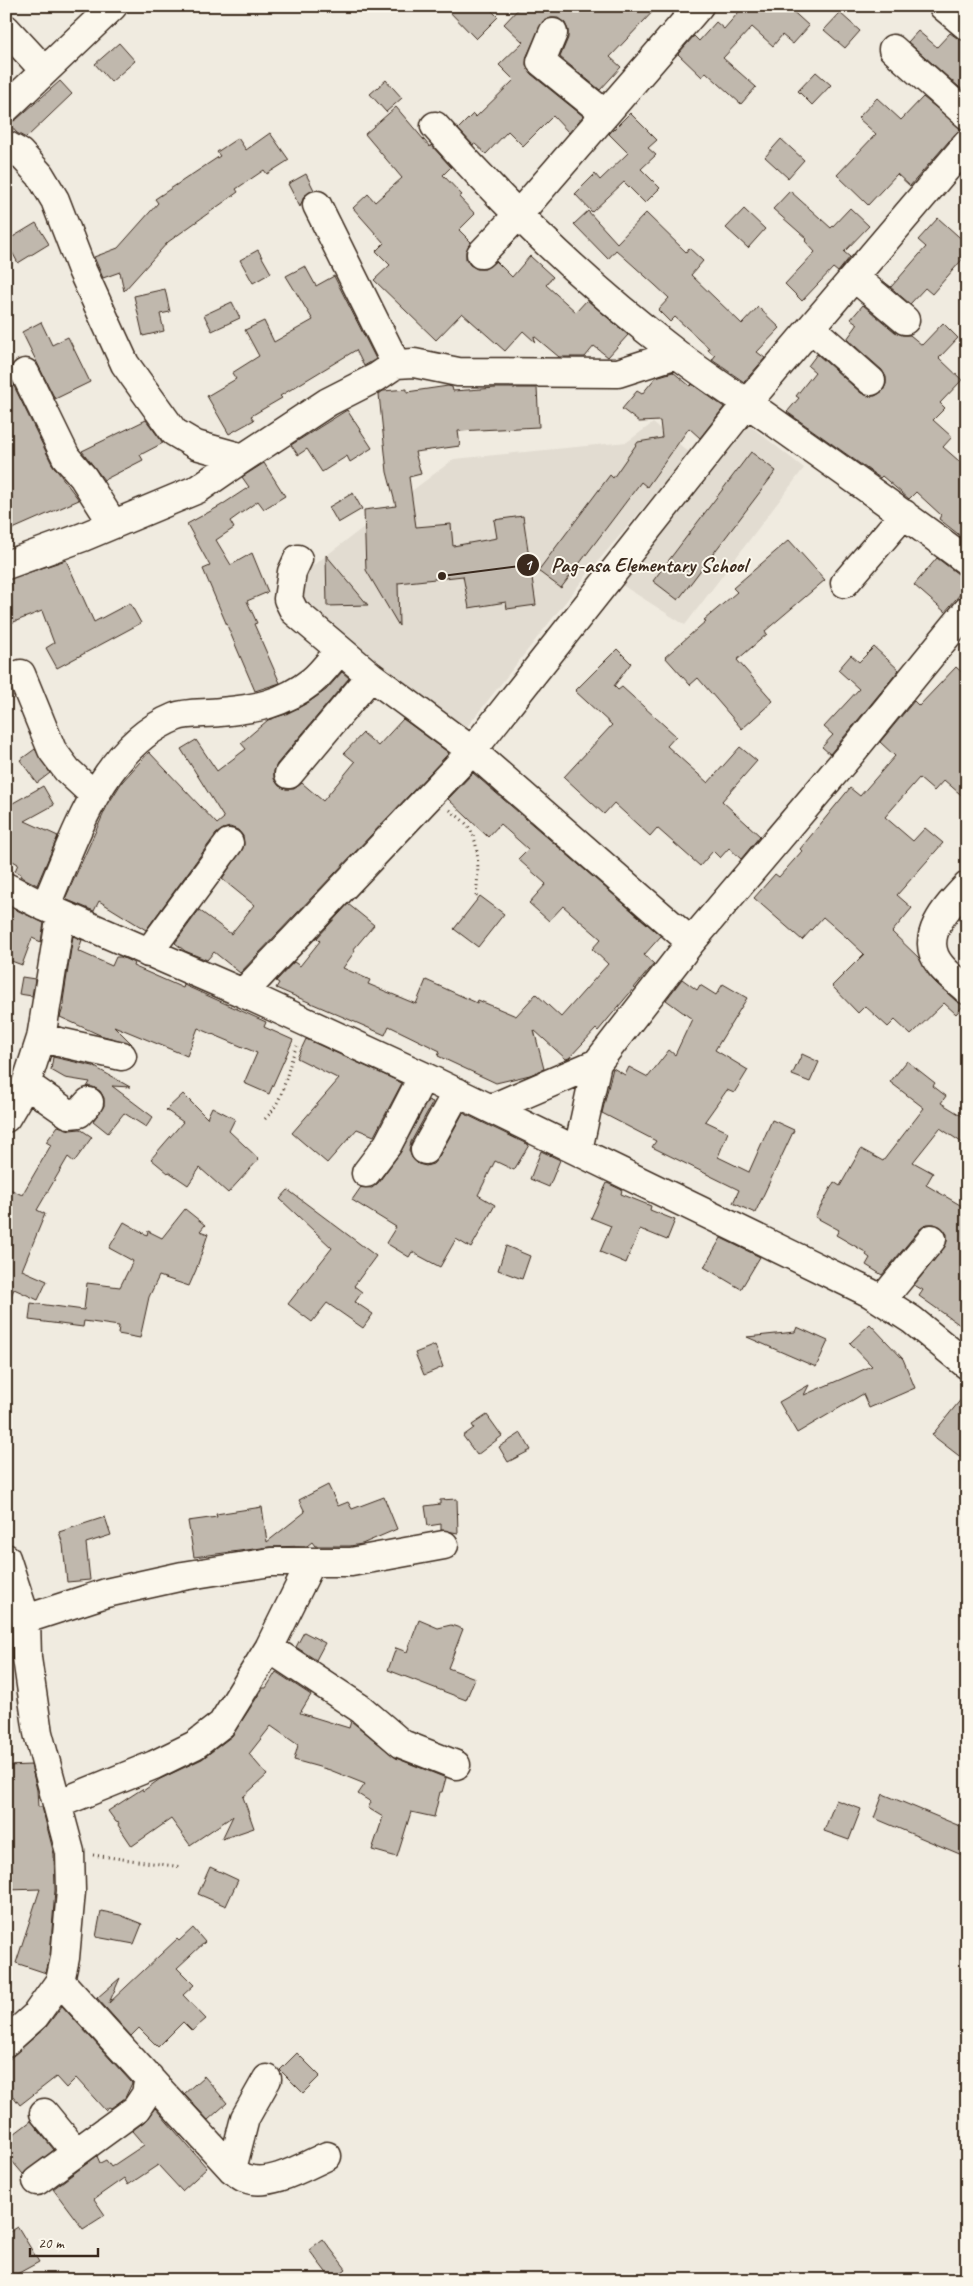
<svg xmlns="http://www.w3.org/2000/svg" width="973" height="2286" font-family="Caveat,sans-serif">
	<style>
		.built { fill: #e2dcd1 }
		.building { fill: #c0b8ad; stroke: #3b2a1e }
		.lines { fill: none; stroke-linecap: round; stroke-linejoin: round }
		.minor-casing { stroke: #3b2a1e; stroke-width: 31 }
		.path { stroke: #3b2a1e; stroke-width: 3; stroke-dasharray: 1 4; stroke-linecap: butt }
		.minor { stroke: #fbf7ec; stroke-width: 28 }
		.leader { fill: none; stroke: #3b2a1e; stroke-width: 2 }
		.callout-dot { fill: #3b2a1e; stroke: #fbf7ec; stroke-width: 2 }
		.mark-label { font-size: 15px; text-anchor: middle; font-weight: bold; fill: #fff }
		.callout-label { font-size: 21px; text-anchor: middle; font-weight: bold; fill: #3b2a1e; stroke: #fbf7ec; stroke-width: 4; stroke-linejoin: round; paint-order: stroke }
	</style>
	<rect width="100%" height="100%" fill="#f0ebe0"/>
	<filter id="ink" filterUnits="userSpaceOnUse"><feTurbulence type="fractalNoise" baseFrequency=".02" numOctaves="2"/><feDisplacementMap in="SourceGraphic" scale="10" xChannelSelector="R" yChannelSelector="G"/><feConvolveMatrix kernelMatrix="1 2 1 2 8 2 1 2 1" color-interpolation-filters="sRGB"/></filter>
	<g filter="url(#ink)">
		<path class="built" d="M 743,420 L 804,468 L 685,625 L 622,585 Z
			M 653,423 L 690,453 L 593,567 L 463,732 L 286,586 L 454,459 L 627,442 Z"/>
		<path class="building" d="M 444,6 L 487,6 L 498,17 L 476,39 Z
			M 521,6 L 658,6 L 610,57 L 621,67 L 600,90 L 560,57 L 568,38 L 568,30 L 565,23 L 558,18 L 551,18 L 543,21 L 527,56 L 526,66 L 531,74 L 583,116 L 569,133 L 553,116 L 523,146 L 508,131 L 486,154 L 475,144 L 473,145 L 458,129 L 473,114 L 476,117 L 514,80 L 499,65 L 523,42 L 504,24 Z
			M 744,6 L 787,6 L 809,26 L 793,44 L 782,35 L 773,46 L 752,27 L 723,58 L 756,87 L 741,104 L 706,72 L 702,77 L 678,54 L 694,36 L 699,41 L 716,22 L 724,29 Z
			M 840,13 L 860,31 L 845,48 L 824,30 Z
			M 918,31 L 937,47 L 950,33 L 957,38 L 967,41 L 967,94 L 908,42 Z
			M 119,43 L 135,61 L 111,82 L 95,64 Z
			M 816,72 L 831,85 L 812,105 L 798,91 Z
			M 386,80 L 402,98 L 386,112 L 370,94 Z
			M 60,81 L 72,94 L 26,138 L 17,133 L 8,123 L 17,119 Z
			M 923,97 L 962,129 L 955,134 L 910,186 L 897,174 L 868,205 L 837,175 L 876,134 L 858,118 L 877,98 L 901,120 Z
			M 396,107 L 430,147 L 431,145 L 451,167 L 443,175 L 462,195 L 459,197 L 475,214 L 459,230 L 471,242 L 466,251 L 466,259 L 470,265 L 477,269 L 485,269 L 496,261 L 512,277 L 530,256 L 553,277 L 546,285 L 576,312 L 587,300 L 628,335 L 608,357 L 594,346 L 585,357 L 559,357 L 534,336 L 535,342 L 523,331 L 505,351 L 462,313 L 436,340 L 374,280 L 390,265 L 376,251 L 384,243 L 353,208 L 368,194 L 375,202 L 402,178 L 365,134 Z
			M 630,113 L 657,140 L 648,148 L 656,155 L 641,169 L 660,188 L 645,203 L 624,182 L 592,212 L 575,194 L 595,174 L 600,180 L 628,153 L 609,134 Z
			M 270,133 L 289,160 L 267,174 L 264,170 L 236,189 L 238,192 L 168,242 L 124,291 L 120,272 L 103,278 L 94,257 L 118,248 L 158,203 L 155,199 L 220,156 L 217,152 L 238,138 L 246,150 Z
			M 781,139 L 804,160 L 788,178 L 765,157 Z
			M 306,174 L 314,190 L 304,196 L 300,207 L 288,184 Z
			M 790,191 L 831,228 L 850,208 L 869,226 L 844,252 L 850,257 L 838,272 L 833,268 L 802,301 L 785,284 L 815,252 L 805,241 L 807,239 L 773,209 Z
			M 744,209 L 765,229 L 748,248 L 726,228 Z
			M 588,211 L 617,243 L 646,213 L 686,252 L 689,248 L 703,261 L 691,275 L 742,324 L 758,307 L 780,328 L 757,352 L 765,358 L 744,382 L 712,360 L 715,356 L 708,350 L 709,348 L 675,317 L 670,322 L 658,310 L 669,298 L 655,285 L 616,250 L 608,259 L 574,224 Z
			M 938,218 L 967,244 L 967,254 L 932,294 L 925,288 L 910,304 L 882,280 L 891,287 L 926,247 L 918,240 Z
			M 36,223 L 49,244 L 18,263 L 6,241 Z
			M 258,250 L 271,273 L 253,283 L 240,260 Z
			M 305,266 L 316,286 L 334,276 L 376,359 L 364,366 L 356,350 L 280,396 L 282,398 L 251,416 L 254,420 L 229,434 L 207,396 L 236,379 L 232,373 L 259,356 L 245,330 L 264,321 L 274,342 L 313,320 L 286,276 Z
			M 165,289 L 170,312 L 160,314 L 164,331 L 143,336 L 134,296 Z
			M 232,302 L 240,318 L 212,331 L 204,315 Z
			M 863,305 L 895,332 L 902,335 L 910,335 L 922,345 L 943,323 L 958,338 L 939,358 L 962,380 L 940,403 L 945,408 L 933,420 L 952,437 L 943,447 L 967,468 L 967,541 L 939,519 L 941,515 L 916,492 L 909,499 L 882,476 L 880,478 L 787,412 L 799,398 L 796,396 L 815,372 L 808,366 L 817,354 L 861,393 L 868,396 L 875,396 L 883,391 L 886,384 L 886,377 L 882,370 L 847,339 L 858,324 L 851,319 Z
			M 41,322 L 52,345 L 68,337 L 90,382 L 55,399 L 22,332 Z
			M 673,372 L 690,386 L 692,384 L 724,407 L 700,438 L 689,428 L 647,487 L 641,482 L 561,588 L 538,571 L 610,475 L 613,478 L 638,442 L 662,438 L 660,421 L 639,422 L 622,409 L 637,391 L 642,394 L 656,377 Z
			M 12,382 L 52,464 L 79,500 L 6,532 L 6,384 Z
			M 448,386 L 452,387 L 453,391 L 496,388 L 537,388 L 539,427 L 458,431 L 460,446 L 415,452 L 421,474 L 409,477 L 416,527 L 451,524 L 453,546 L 497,538 L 494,520 L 523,516 L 536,605 L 507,609 L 506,602 L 469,608 L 463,576 L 398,583 L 399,626 L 366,570 L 364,510 L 396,506 L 387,472 L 379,394 L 383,391 L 407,389 L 407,392 Z
			M 347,410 L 372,448 L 350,462 L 347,456 L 322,472 L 307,449 L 298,455 L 291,445 Z
			M 146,420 L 163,443 L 140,455 L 143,460 L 104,480 L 82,451 Z
			M 751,452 L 776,471 L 678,600 L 653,581 Z
			M 264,463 L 285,496 L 264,509 L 258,501 L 230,521 L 234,528 L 216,540 L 231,565 L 252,553 L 268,592 L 247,601 L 257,623 L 254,624 L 280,683 L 255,691 L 203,569 L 210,566 L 187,524 L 220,506 L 249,487 L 242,477 Z
			M 353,493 L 362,509 L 338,523 L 329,507 Z
			M 789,540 L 825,580 L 765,631 L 767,634 L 737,660 L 773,701 L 742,729 L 698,678 L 690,685 L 665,657 L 706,621 L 704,620 L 737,592 L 733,588 Z
			M 326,555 L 368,605 L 327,606 Z
			M 937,558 L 958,574 L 967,576 L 967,586 L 945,612 L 914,585 Z
			M 66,560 L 94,622 L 130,603 L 141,623 L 57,668 L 46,648 L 54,643 L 42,611 L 6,625 L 6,580 Z
			M 874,647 L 899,670 L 830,754 L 822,747 L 833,735 L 824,727 L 859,689 L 838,670 L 851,655 L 859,662 Z
			M 617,649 L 631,663 L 614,686 L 618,690 L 622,687 L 676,736 L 667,746 L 708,783 L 740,747 L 757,761 L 722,801 L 760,836 L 741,859 L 729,848 L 720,858 L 713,851 L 700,866 L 657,828 L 650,836 L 614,803 L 604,814 L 564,777 L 612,725 L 575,691 Z
			M 956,667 L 967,677 L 967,800 L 944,780 L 934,791 L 919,778 L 885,817 L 913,841 L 925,828 L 943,843 L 897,895 L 912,908 L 892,932 L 919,958 L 928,974 L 936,983 L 956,1001 L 964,1005 L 956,1014 L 944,1003 L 911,1035 L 895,1020 L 888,1027 L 865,1006 L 858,1013 L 832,986 L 864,954 L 847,938 L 823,917 L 802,940 L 754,898 L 775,874 L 779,877 L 802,851 L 800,849 L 850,788 L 860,796 L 895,756 L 880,742 L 914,701 L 919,706 Z
			M 342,672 L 349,678 L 277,764 L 274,771 L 274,779 L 279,786 L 286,789 L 294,789 L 302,783 L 323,801 L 355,762 L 344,753 L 363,733 L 378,746 L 403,719 L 449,753 L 240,973 L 214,952 L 207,960 L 185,951 L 175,943 L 199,910 L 231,934 L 254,905 L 222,879 L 244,845 L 243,836 L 238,830 L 230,827 L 223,829 L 216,834 L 146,930 L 99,901 L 94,911 L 65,899 L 107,806 L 122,782 L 149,752 L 217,824 L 224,818 L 181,749 L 196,740 L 217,771 L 246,749 L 241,743 L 268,720 L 286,714 L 309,702 L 326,690 Z
			M 35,749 L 50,773 L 37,783 L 20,760 Z
			M 473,773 L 661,936 L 644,955 L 654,964 L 598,1031 L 596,1029 L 569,1058 L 566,1059 L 534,1030 L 544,1069 L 530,1075 L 496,1083 L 438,1056 L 440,1051 L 389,1026 L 385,1035 L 276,988 L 279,983 L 276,981 L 294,962 L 300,966 L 320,941 L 317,938 L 348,904 L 374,925 L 353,950 L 355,951 L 343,968 L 370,980 L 368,984 L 416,1004 L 426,980 L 477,1003 L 478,1000 L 516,1016 L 536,994 L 561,1017 L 608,964 L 592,949 L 601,939 L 563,906 L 549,921 L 529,903 L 546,884 L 518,859 L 528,849 L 500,824 L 488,837 L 448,799 Z
			M 43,786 L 54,805 L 25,821 L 58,836 L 37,885 L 20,876 L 21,874 L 15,871 L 18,864 L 6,857 L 6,807 Z
			M 480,896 L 504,914 L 478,947 L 454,929 Z
			M 6,905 L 44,923 L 41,942 L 32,938 L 22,965 L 6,959 Z
			M 73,936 L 82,940 L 78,951 L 112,966 L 116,957 L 121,957 L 134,963 L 133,966 L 183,988 L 184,985 L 266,1022 L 264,1027 L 293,1040 L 269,1094 L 244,1083 L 257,1053 L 198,1028 L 187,1056 L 114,1026 L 132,1044 L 100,1035 L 60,1017 L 65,1002 L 63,1001 Z
			M 22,977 L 35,979 L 32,996 L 19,994 Z
			M 682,979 L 697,990 L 700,985 L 716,995 L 723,984 L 747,998 L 715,1050 L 748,1070 L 734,1093 L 727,1090 L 705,1121 L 728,1132 L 718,1157 L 749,1172 L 772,1120 L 794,1130 L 755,1213 L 733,1203 L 739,1190 L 652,1147 L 656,1141 L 602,1113 L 613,1068 L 625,1075 L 629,1067 L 648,1077 L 669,1050 L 675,1055 L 692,1019 L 666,1000 Z
			M 306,1039 L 402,1083 L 374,1136 L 357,1129 L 327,1163 L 292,1133 L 339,1079 L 297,1058 Z
			M 802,1054 L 819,1062 L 810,1082 L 792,1075 Z
			M 53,1057 L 93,1066 L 130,1087 L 112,1086 L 153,1117 L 146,1127 L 124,1113 L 108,1133 L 93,1121 L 104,1106 L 104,1098 L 100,1091 L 93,1087 L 87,1087 L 90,1082 L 65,1078 L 51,1070 Z
			M 907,1061 L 935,1083 L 933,1086 L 946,1096 L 941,1103 L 967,1119 L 967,1146 L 940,1128 L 913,1162 L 933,1173 L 926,1185 L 967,1209 L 967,1330 L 919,1296 L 923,1290 L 914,1285 L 944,1248 L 947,1241 L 947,1234 L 941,1227 L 934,1224 L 927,1224 L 920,1229 L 882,1275 L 866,1265 L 870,1258 L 866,1255 L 867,1253 L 836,1235 L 839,1230 L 815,1217 L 834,1182 L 840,1186 L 861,1149 L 883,1161 L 924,1108 L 890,1082 Z
			M 183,1094 L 207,1118 L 212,1107 L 235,1119 L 229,1131 L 259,1159 L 228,1193 L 200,1168 L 188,1185 L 169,1172 L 168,1173 L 151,1159 L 183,1122 L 166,1110 Z
			M 428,1100 L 433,1102 L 411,1142 L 409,1150 L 412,1158 L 418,1164 L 426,1166 L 433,1164 L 438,1158 L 463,1113 L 529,1145 L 514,1170 L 495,1161 L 478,1195 L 495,1205 L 471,1248 L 456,1239 L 440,1267 L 412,1252 L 409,1257 L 386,1243 L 396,1227 L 352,1200 L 361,1187 L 372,1188 L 378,1183 L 400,1153 Z
			M 58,1126 L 70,1130 L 80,1129 L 92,1137 L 74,1162 L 68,1157 L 37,1210 L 45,1214 L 22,1270 L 47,1281 L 38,1300 L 14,1289 L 6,1308 L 6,1187 L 22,1195 L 51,1145 L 46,1142 Z
			M 541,1151 L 560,1160 L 549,1187 L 530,1179 Z
			M 607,1183 L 622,1190 L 621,1194 L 651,1206 L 650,1210 L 675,1220 L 667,1240 L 640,1229 L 626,1263 L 600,1252 L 611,1226 L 591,1218 Z
			M 288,1190 L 376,1256 L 354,1286 L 362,1292 L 355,1302 L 373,1314 L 363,1328 L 327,1303 L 312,1322 L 288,1304 L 332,1248 L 280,1199 Z
			M 185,1209 L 205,1225 L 200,1231 L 208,1234 L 196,1270 L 189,1286 L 159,1276 L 149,1297 L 140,1338 L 118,1334 L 119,1326 L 84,1321 L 83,1327 L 29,1320 L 31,1303 L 84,1310 L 87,1283 L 120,1287 L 133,1261 L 109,1248 L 124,1222 L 147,1235 L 148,1231 L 162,1238 Z
			M 721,1238 L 760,1257 L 741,1289 L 704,1267 Z
			M 506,1246 L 530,1256 L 522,1279 L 498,1270 Z
			M 870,1324 L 903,1359 L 915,1388 L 869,1408 L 863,1394 L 797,1433 L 779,1402 L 809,1385 L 804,1395 L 872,1366 L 850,1343 Z
			M 797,1327 L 828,1341 L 816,1367 L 747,1337 L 795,1332 Z
			M 435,1345 L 443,1367 L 424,1375 L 415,1353 Z
			M 967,1392 L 967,1462 L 932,1435 Z
			M 487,1415 L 502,1436 L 477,1455 L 463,1436 L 474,1428 L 472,1425 Z
			M 521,1433 L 531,1450 L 508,1462 L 499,1447 Z
			M 328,1485 L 338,1506 L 348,1502 L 352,1509 L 384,1497 L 397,1529 L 362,1544 L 350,1546 L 315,1546 L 312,1542 L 307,1546 L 269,1547 L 194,1557 L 188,1521 L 217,1517 L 216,1514 L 262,1507 L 267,1542 L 305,1512 L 299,1500 Z
			M 457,1499 L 458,1533 L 441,1530 L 441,1524 L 428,1526 L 425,1506 L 440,1504 L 440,1500 Z
			M 105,1517 L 111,1535 L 86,1543 L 90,1580 L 67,1582 L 63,1545 L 59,1532 Z
			M 419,1620 L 438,1628 L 451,1625 L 463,1629 L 448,1668 L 475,1678 L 466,1700 L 388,1670 L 396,1648 L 407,1652 Z
			M 304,1632 L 325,1643 L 316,1660 L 296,1647 Z
			M 276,1672 L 311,1695 L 300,1713 L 349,1728 L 351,1721 L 396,1758 L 446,1778 L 442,1792 L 440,1792 L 434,1817 L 411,1812 L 397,1857 L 372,1850 L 383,1817 L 368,1808 L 371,1802 L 358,1794 L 365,1784 L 330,1770 L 294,1760 L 298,1745 L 271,1726 L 249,1754 L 267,1775 L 243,1797 L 254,1828 L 222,1839 L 233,1816 L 190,1845 L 171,1819 L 132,1846 L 118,1825 L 119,1823 L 116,1822 L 108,1811 L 142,1789 L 143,1791 L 160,1779 L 202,1759 L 232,1736 L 263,1688 L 266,1688 Z
			M 31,1765 L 37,1790 L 38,1807 L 42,1807 L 54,1854 L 55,1890 L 50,1956 L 46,1973 L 16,1963 L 40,1889 L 8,1890 L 6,1766 Z
			M 883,1794 L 967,1829 L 967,1843 L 962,1855 L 874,1818 Z
			M 836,1800 L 861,1809 L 849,1840 L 824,1831 Z
			M 210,1867 L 238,1880 L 226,1906 L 198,1894 Z
			M 101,1911 L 120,1915 L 142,1924 L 134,1944 L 96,1937 Z
			M 193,1928 L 205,1942 L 177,1968 L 194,1985 L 183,1995 L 206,2019 L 192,2031 L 183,2022 L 158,2047 L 139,2028 L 131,2036 L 97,1998 L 120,1978 L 109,2003 L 177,1939 L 179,1941 Z
			M 62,2006 L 132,2083 L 125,2098 L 111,2108 L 109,2107 L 105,2110 L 76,2078 L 66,2088 L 56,2077 L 20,2105 L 6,2087 L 6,2062 L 46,2027 Z
			M 297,2053 L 320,2076 L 303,2093 L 280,2070 Z
			M 204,2076 L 227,2103 L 208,2120 L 184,2094 Z
			M 155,2108 L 207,2168 L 182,2191 L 158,2165 L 128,2185 L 124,2178 L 94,2199 L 105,2215 L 83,2229 L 53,2189 L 97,2156 L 100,2163 L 106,2160 L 111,2167 L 144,2145 L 132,2131 L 145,2121 Z
			M 31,2121 L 54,2150 L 23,2174 L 6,2154 L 6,2140 Z
			M 18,2227 L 39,2262 L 6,2280 L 6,2234 Z
			M 323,2239 L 346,2269 L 332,2280 L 309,2250 Z"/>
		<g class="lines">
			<g class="minor-casing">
				<path id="minor" d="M 943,6 L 967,26
					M 6,29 L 44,70
					M 553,33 L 541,62 L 605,114
					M 893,49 L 967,115
					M 6,108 L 113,6
					M 435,126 C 508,209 589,287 677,354 C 705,376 735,395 764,415 C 832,463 900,511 967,561
					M 6,145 L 20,153 L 40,175 L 55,200 L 82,270 L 125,364 L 174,432 L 196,445 L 243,458 L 328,402 L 377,377 L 396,364
					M 317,205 L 396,364 L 414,363 L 458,372 L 618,373 L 677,354
					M 481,254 L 518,215 L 699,6
					M 854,277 L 905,320
					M 811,328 L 871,381
					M 25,373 L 66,457 L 83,477 L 113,524
					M 298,559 L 292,572 L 288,599 L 294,611 L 371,676 L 472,751 L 691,942
					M 6,565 L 83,537 L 198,489 L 243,458
					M 845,583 L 904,514
					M 21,674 L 52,750 L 67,770 L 94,795
					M 289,774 L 371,676
					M 967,886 C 947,907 917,938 941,966 C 948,975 959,982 967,990
					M 6,887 L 45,907 L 243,993 L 423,1076 L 870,1293 L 912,1320 L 967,1365
					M 45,907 C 74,841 101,747 175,717 C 187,712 206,714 220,712 C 255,709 283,704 312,681 C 322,673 331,660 340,650
					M 148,953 L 229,843
					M 243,993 L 472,751 L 747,403 L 967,144
					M 41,1038 L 122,1056
					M 26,1084 L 69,1114 L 79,1113 L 89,1102
					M 492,1108 L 597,1063
					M 6,1118 L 26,1084 L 41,1038 L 61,914
					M 425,1150 L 457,1092
					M 578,1150 L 597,1063 L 691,942 L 852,752 L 967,611
					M 366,1173 L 388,1144 L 423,1076
					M 882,1300 L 932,1239
					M 6,1558 L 26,1619 L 27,1658 L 38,1733 L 70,1852 L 71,1891 L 65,1958 L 60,1981 L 35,2016 L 6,2042
					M 26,1619 L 106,1593 L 183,1576 L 271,1562 L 351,1562 L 444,1545
					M 269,1648 L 361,1709 L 402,1744 L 456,1765
					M 58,1804 L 154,1765 L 195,1745 L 222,1724 L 269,1648 L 311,1563
					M 60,1981 L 232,2169 C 236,2172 241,2177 245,2178 C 269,2188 305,2166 327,2156
					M 44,2113 L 76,2152
					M 232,2169 L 245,2118 L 267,2079
					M 37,2181 L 136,2109 L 146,2094 L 149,2077"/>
			</g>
			<path class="path" d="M 450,810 C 456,815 463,820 468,826 C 481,842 478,878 476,897
				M 265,1119 C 286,1099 285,1071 297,1046
				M 93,1855 L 182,1867"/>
			<use href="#minor" class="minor"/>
		</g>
	</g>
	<path class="leader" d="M442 576L528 565"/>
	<g class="callout-dot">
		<circle cx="442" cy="576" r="5"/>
		<circle cx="528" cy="565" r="12"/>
	</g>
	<g class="mark-label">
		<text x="528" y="570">1</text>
	</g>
	<g class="callout-label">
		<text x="649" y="572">Pag-asa Elementary School</text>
	</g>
	<rect width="973" height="2286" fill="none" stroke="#fbf7ec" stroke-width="25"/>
	<rect x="12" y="12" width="948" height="2261" fill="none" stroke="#3b2a1e" stroke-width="2" filter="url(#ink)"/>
	<path d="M30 2248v8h68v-8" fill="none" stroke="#3b2a1e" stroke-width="2.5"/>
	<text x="38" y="2248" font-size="15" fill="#3b2a1e" stroke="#fbf7ec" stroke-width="4" paint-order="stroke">20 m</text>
</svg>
